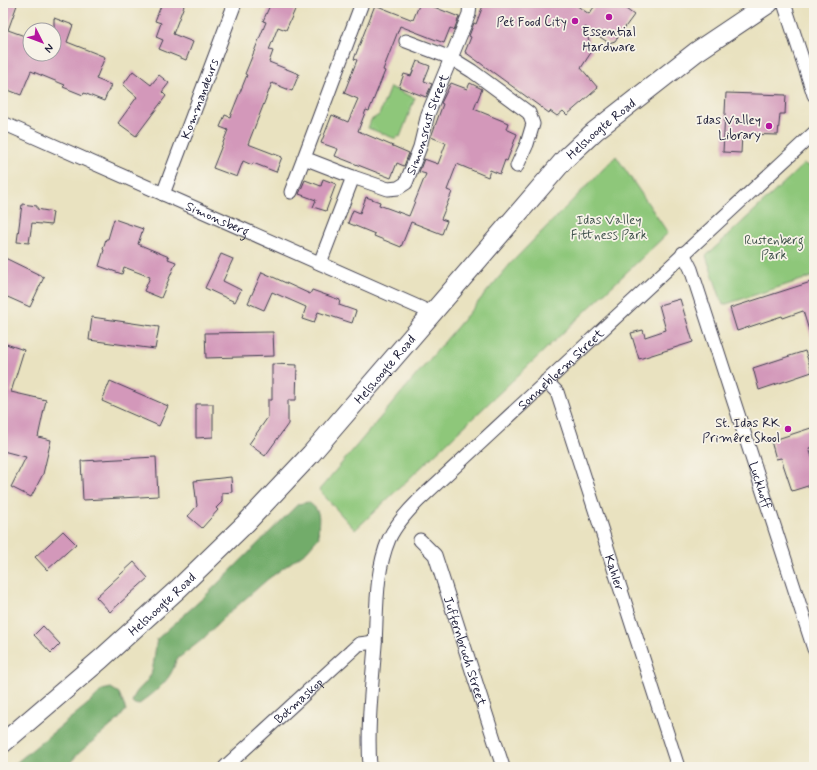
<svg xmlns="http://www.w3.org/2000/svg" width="817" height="770" font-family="Mynerve,sans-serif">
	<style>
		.green { fill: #8ec77a; stroke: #58745a }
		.forest { fill: #72ac6a; stroke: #4a6752 }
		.building { fill: #d398ba }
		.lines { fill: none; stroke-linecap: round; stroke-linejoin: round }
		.street-casing { stroke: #403f4f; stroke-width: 15 }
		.secondary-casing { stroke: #403f4f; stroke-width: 21 }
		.street { stroke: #fff; stroke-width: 13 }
		.secondary { stroke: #fff; stroke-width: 19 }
		.poi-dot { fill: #b5179e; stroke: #f7f3e8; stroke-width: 1.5 }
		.labels { text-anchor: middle; stroke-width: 3.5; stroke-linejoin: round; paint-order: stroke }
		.poi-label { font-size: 13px; fill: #22223b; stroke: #f7f3e8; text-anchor: end }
		.street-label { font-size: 13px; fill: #22223b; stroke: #f7f3e8 }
		.park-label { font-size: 13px; fill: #42544e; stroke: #f7f3e8 }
	</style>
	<rect width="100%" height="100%" fill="#f7f3e8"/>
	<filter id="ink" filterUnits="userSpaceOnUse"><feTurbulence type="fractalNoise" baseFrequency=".025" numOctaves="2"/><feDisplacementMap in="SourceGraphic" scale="8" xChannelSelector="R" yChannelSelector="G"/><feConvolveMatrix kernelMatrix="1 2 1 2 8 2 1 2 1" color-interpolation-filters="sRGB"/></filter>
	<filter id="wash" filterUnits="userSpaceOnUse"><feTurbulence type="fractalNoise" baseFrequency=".012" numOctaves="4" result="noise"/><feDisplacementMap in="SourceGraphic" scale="16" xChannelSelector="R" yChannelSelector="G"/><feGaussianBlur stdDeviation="0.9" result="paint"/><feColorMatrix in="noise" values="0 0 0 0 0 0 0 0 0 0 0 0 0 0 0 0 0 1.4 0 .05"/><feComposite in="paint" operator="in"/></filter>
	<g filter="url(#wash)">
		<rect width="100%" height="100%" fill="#e9e2c0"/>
		<path class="green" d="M 390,87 L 415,98 L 400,137 L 397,136 L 396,139 L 368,128 L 371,120 L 379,115 Z
			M 616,156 L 668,233 L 355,530 L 319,490 L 512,262 Z
			M 804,164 L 814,168 L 814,276 L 723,305 L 706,256 Z"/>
		<path class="forest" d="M 308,502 C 325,513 316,520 319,537 L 307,551 L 268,579 L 222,619 L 203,639 L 176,660 C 172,680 154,693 138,705 L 132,703 C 134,689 146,686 151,674 C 154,667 155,648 157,639 L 203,598 L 298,504 Z
			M 111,688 L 119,693 L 126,710 L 118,720 L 79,753 L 66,767 L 11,767 L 89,703 L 102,690 Z"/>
		<g id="blocks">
			<path class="building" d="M 3,3 L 12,3 L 17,5 L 8,30 L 30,38 L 30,54 L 54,54 L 54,18 L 73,25 L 67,42 L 105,57 L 96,79 L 111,85 L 104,101 L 84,93 L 83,95 L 63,87 L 65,85 L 31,71 L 21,95 L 3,88 Z
				M 162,3 L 185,3 L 173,34 L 193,42 L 186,60 L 159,49 L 163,40 L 156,37 L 161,23 L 155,21 Z
				M 271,3 L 298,3 L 286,30 L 278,27 L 269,50 L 273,51 L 269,62 L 299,74 L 292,91 L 272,83 L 248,144 L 282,157 L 276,172 L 253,163 L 252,165 L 243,161 L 237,177 L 213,168 L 228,130 L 220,127 L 225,115 L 230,117 L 247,75 L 245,74 L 266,22 L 263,21 Z
				M 420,3 L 424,3 L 459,17 L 454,30 L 450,28 L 444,43 L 400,26 L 383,70 L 385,71 L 369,111 L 366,110 L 358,131 L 409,153 L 404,166 L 397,163 L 391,178 L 335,156 L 338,149 L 321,143 L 332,115 L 348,122 L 358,99 L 344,93 L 357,60 L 354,59 L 375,5 L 413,20 Z
				M 484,3 L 573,3 L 589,14 L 597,3 L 618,3 L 634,15 L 615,41 L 609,43 L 585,27 L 592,51 L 581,68 L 598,88 L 567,115 L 563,111 L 557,116 L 550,111 L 549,113 L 465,52 L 471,37 L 469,36 L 474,23 L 476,24 Z
				M 417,61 L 430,66 L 424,81 L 432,84 L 426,97 L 399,87 L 404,74 L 411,76 Z
				M 133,71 L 151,85 L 159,75 L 169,83 L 162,92 L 166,96 L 136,136 L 118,123 L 137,97 L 123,85 Z
				M 451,83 L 467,89 L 470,83 L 482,89 L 474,109 L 508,123 L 506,129 L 517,134 L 507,161 L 505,160 L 500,174 L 490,170 L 488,177 L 457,164 L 447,190 L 452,192 L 441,219 L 447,221 L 442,234 L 411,222 L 401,247 L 374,236 L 375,234 L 348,223 L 353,210 L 360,213 L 366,197 L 380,202 L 379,205 L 409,216 L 426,174 L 419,172 L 424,159 L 438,164 L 446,143 L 431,137 L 443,104 L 441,103 Z
				M 726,93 L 786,95 L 785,114 L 780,114 L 778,135 L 742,134 L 741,153 L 723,152 Z
				M 323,179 L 336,184 L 326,211 L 313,207 L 316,200 L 299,194 L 305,180 L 321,186 Z
				M 22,204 L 37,206 L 37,209 L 53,212 L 51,225 L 32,223 L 29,243 L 17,242 Z
				M 114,219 L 143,229 L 138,244 L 169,257 L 168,259 L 176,262 L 161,298 L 144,291 L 150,277 L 124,267 L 122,274 L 99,266 L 104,250 L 103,249 L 106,239 L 108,239 Z
				M 221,254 L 233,259 L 223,281 L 241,290 L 235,302 L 205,288 Z
				M 3,257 L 44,277 L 30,307 L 3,295 Z
				M 262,272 L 310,294 L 312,290 L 340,300 L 339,305 L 356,311 L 352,323 L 318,312 L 314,323 L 302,319 L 306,307 L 272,292 L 264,310 L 248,303 Z
				M 814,281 L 814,339 L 812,340 L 803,311 L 783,318 L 782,316 L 737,331 L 730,308 Z
				M 680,299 L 693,342 L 639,359 L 631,333 L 643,330 L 645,337 L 666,330 L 659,305 Z
				M 92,317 L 159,327 L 155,349 L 89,340 Z
				M 273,332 L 274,356 L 206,358 L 205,333 Z
				M 3,343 L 24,350 L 11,392 L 46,400 L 38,437 L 51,440 L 43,474 L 31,497 L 11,487 L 26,457 L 3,451 Z
				M 805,351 L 812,372 L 759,390 L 753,368 Z
				M 272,364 L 297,365 L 296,400 L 288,400 L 288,424 L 265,456 L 249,444 L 268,417 L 268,400 L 272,400 Z
				M 110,381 L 168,406 L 159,426 L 102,401 Z
				M 196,404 L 213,404 L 213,437 L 196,438 Z
				M 814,427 L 814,447 L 809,448 L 814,463 L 814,484 L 792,491 L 781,458 L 776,459 L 771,441 Z
				M 156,457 L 158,496 L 83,500 L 81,461 Z
				M 231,477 L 232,492 L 222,493 L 222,502 L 216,508 L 218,510 L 202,528 L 188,516 L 197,506 L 194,481 Z
				M 63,531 L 76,544 L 47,570 L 35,557 Z
				M 134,562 L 148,578 L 110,612 L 96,597 Z
				M 43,626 L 60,644 L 51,653 L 34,635 Z"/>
		</g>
	</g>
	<g filter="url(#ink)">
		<use href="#blocks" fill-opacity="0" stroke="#403f4f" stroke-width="1"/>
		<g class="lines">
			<g class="street-casing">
				<g id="street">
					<path id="s1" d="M 362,3 L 304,158 L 353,177 L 388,189 L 398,188 L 406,183 L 420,147 L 428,114 L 469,14 L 470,3"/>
					<path d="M 784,3 L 814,95"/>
					<path d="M 406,41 L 451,58 L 472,71 L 529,113 L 533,124 L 527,144 L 517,166"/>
					<path id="s2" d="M 3,123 L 432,313"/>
					<path d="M 291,192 L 304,158"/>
					<path id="s3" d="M 163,194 L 235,3"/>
					<path id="s4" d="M 683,253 L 691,269 L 814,649"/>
					<path d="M 320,263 L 353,177"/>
					<path id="s5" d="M 546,381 L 557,392 L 678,767"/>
					<path id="s6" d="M 420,540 L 435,555 L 503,767"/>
					<path id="s7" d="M 225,767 L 359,644 L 375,642"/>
					<path id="s8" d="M 370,767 C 367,726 372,685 375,645 C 377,610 375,572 389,539 C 396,524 407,512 419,500 L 814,133"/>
				</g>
			</g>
			<g class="secondary-casing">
				<g id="secondary">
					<path id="s9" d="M 3,743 L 101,659 L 178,589 L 246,523 L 311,454 L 565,159 L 595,131 L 696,52 L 769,3"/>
				</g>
			</g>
			<use href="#street" class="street"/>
			<use href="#secondary" class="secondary"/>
		</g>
	</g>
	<g class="poi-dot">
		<circle cx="609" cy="17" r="4"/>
		<circle cx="575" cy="21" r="4"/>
		<circle cx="769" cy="126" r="4"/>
		<circle cx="788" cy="429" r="4"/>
	</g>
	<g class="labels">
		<g class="poi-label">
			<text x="567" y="26">Pet Food City</text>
			<text x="609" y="36" text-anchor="middle">Essential<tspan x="609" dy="15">Hardware</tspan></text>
			<text x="761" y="124">Idas Valley<tspan x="761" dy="15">Library</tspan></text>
			<text x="780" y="427">St. Idas RK<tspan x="780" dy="15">Primêre Skool</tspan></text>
		</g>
		<g class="street-label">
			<text dy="5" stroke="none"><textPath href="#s3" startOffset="102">Kommandeurs</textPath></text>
			<text dy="5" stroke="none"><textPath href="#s1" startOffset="337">Simonsrust Street</textPath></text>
			<text dy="5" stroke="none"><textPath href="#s9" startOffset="859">Helshoogte Road</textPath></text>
			<text dy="5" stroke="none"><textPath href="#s2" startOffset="235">Simonsberg</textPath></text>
			<text dy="5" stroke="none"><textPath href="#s8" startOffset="472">Sonnebloem Street</textPath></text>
			<text dy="5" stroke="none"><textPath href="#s9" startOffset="535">Helshoogte Road</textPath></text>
			<text dy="5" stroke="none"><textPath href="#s4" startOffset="245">Luckhoff</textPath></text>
			<text dy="5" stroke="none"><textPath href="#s5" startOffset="205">Kahler</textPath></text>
			<text dy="5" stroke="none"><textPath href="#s9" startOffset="211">Helshoogte Road</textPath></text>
			<text dy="5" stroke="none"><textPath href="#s6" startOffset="122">Juffernbruch Street</textPath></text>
			<text dy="5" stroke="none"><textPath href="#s7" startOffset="99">Botmaskop</textPath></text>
		</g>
		<g class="park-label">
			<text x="609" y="224">Idas Valley<tspan x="609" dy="15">Fittness Park</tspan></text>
			<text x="774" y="244">Rustenberg<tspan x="774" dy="15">Park</tspan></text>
		</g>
	</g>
	<rect width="817" height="770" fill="none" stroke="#f7f3e8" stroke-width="16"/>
	<g transform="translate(42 42) rotate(132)"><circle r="19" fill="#f7f3e8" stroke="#a29fa3"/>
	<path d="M0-3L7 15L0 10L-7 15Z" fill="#b5179e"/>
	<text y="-6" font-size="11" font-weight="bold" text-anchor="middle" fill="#22223b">N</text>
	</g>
</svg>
